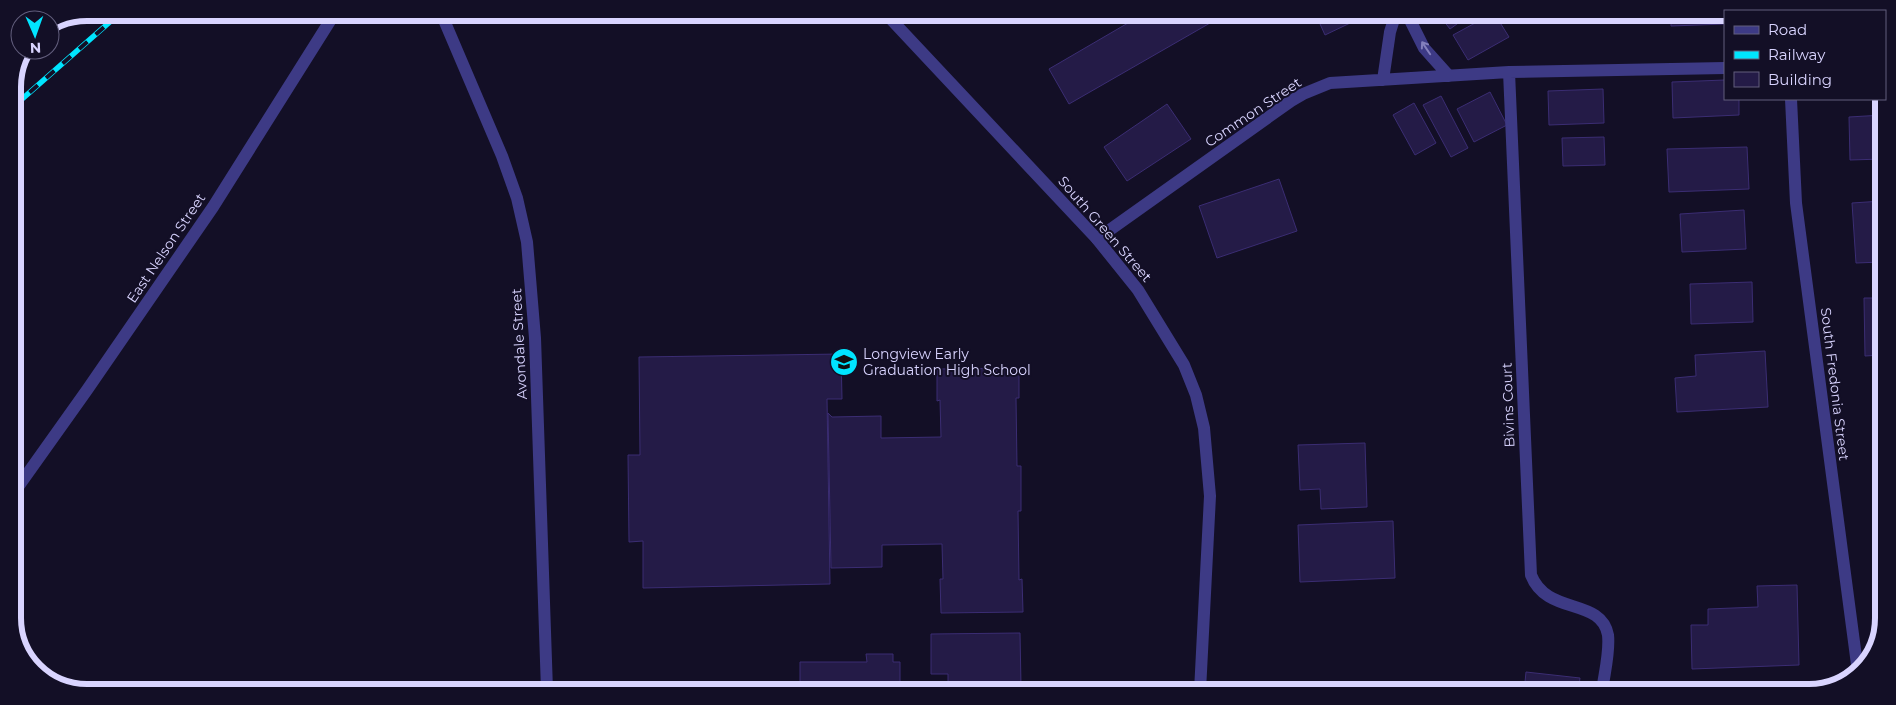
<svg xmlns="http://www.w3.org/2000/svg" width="1896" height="705" font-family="Montserrat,sans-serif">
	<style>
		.building { fill: #241b47; stroke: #3b2d73 }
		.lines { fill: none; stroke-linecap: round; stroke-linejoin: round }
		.minor { stroke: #3d3a85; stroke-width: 12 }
		.tertiary { stroke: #3d3a85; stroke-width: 12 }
		.rail-casing { stroke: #00e5ff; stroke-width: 5.5 }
		.rail { stroke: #130f26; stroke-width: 4; stroke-dasharray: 11; stroke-linecap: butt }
		.oneway { stroke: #837fbc }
		.labels { text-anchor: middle; stroke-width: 4; stroke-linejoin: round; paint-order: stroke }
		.street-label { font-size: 14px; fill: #d9d4ff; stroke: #130f26 }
		.poi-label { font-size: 14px; fill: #d9d4ff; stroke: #130f26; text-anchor: start }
		.rim { fill: none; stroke: #d9d4ff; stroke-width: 6 }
	</style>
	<rect width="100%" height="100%" fill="#130f26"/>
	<path class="building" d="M 1139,15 L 1224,15 L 1069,104 L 1049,69 L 1140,16 Z
		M 1316,15 L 1367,15 L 1325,35 Z
		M 1440,16 L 1468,16 L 1450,29 Z
		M 1488,16 L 1496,16 L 1509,37 L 1468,60 L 1453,35 Z
		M 1671,16 L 1725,16 L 1725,24 L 1671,26 Z
		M 1725,80 L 1725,99 L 1739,99 L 1739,115 L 1673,118 L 1672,82 Z
		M 1603,89 L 1604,123 L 1549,125 L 1548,91 Z
		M 1490,92 L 1507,125 L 1474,142 L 1457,109 Z
		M 1441,96 L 1468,148 L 1451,157 L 1423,105 Z
		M 1414,103 L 1436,143 L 1415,155 L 1393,115 Z
		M 1167,104 L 1191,139 L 1127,181 L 1104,147 Z
		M 1883,115 L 1883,159 L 1850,160 L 1849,117 Z
		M 1604,137 L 1605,165 L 1563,166 L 1562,138 Z
		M 1747,147 L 1749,189 L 1669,192 L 1667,149 Z
		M 1279,179 L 1297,231 L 1217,258 L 1199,206 Z
		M 1882,201 L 1882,262 L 1856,263 L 1852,203 Z
		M 1744,210 L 1746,249 L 1682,252 L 1680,214 Z
		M 1752,282 L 1753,322 L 1691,324 L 1690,284 Z
		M 1864,298 L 1882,298 L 1881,355 L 1865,356 Z
		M 1765,351 L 1768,407 L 1677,412 L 1675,378 L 1696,376 L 1695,355 Z
		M 841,354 L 842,399 L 827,399 L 830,584 L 643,588 L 643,541 L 629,542 L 628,455 L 640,455 L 639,357 Z
		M 1019,368 L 1019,398 L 1016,398 L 1017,466 L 1021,466 L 1021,511 L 1018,511 L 1019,580 L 1022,579 L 1023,612 L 941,613 L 940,579 L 943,579 L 942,544 L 882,545 L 882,567 L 831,568 L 828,413 L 832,417 L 881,416 L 881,438 L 941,437 L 940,400 L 937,401 L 937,369 Z
		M 1365,443 L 1367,507 L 1321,509 L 1320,489 L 1300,490 L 1298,445 Z
		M 1393,521 L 1395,578 L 1300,582 L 1298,525 Z
		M 1797,585 L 1799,665 L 1692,669 L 1691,625 L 1708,625 L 1708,609 L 1758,607 L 1757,586 Z
		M 1020,633 L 1021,686 L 948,686 L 948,674 L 931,674 L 931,634 Z
		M 866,654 L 893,654 L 893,662 L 900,662 L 900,690 L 800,690 L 800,662 L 867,662 Z
		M 1526,672 L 1580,678 L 1578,692 L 1524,692 Z
		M 1799,682 L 1799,692 L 1751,692 L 1751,684 Z"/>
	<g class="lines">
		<path class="minor" d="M 441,13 L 502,156 L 517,198 L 527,242 L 535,338 L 547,690
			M 1408,16 L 1424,48 L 1449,76
			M 1509,72 L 1531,575 C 1547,616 1601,597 1608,635 C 1610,653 1604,674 1602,692
			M 1383,80 L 1390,32 L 1395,16
			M 1791,99 L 1796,203 L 1858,672
			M 1097,239 L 1291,101 L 1303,94 L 1330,83 L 1509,72 L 1725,68
			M 13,494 L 87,390 L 213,207 L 335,13"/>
		<path class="tertiary" d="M 886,14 L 1097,239 L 1138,290 L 1184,365 L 1196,395 L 1204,428 L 1210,496 L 1200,691"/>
		<g class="rail-casing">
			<path id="rail" d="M 13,107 L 120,13"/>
		</g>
		<use href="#rail" class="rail"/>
	</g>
	<defs><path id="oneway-shaft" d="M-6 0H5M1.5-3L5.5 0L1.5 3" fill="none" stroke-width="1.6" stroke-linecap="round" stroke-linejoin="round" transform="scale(1.25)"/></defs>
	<use class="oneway" href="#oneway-shaft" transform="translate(1426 48) rotate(-124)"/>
	<defs>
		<g id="school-disc" transform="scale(1.4375)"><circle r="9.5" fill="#00e5ff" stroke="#130f26"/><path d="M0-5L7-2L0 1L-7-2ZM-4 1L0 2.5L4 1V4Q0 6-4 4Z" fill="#111"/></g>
	</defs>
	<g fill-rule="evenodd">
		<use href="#school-disc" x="844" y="362"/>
	</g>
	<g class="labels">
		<g class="street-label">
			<text transform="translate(1253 112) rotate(-34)" y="5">Common Street</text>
			<text transform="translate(1105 229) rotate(49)" y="5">South Green Street</text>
			<text transform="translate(166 248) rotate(-56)" y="5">East Nelson Street</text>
			<text transform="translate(519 344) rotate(-93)" y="5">Avondale Street</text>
			<text transform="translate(1835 384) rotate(83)" y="5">South Fredonia Street</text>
			<text transform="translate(1508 405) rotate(-92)" y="5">Bivins Court</text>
		</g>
		<g class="poi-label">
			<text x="863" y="359">Longview Early<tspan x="863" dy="16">Graduation High School</tspan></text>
		</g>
	</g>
	<path d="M0 0H1896V705H0ZM87 21H1809A66 66 0 0 1 1875 87V618A66 66 0 0 1 1809 684H87A66 66 0 0 1 21 618V87A66 66 0 0 1 87 21Z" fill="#130f26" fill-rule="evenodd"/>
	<path class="rim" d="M87 21H1809A66 66 0 0 1 1875 87V618A66 66 0 0 1 1809 684H87A66 66 0 0 1 21 618V87A66 66 0 0 1 87 21Z"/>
	<rect x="1724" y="10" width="162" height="90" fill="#130f26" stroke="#625e7d"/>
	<rect x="1734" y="26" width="25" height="8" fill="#3d3a85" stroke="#625e7d"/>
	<text x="1768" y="35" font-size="15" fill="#d9d4ff">Road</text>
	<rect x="1734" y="51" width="25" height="8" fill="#00e5ff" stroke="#625e7d"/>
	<text x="1768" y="60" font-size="15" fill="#d9d4ff">Railway</text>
	<rect x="1734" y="72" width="25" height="15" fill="#241b47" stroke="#625e7d"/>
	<text x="1768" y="85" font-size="15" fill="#d9d4ff">Building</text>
	<g transform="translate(35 35) rotate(178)"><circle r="24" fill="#130f26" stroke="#625e7d"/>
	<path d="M0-4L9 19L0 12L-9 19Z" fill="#00e5ff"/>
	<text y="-8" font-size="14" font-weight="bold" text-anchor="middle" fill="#d9d4ff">N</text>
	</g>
</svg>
